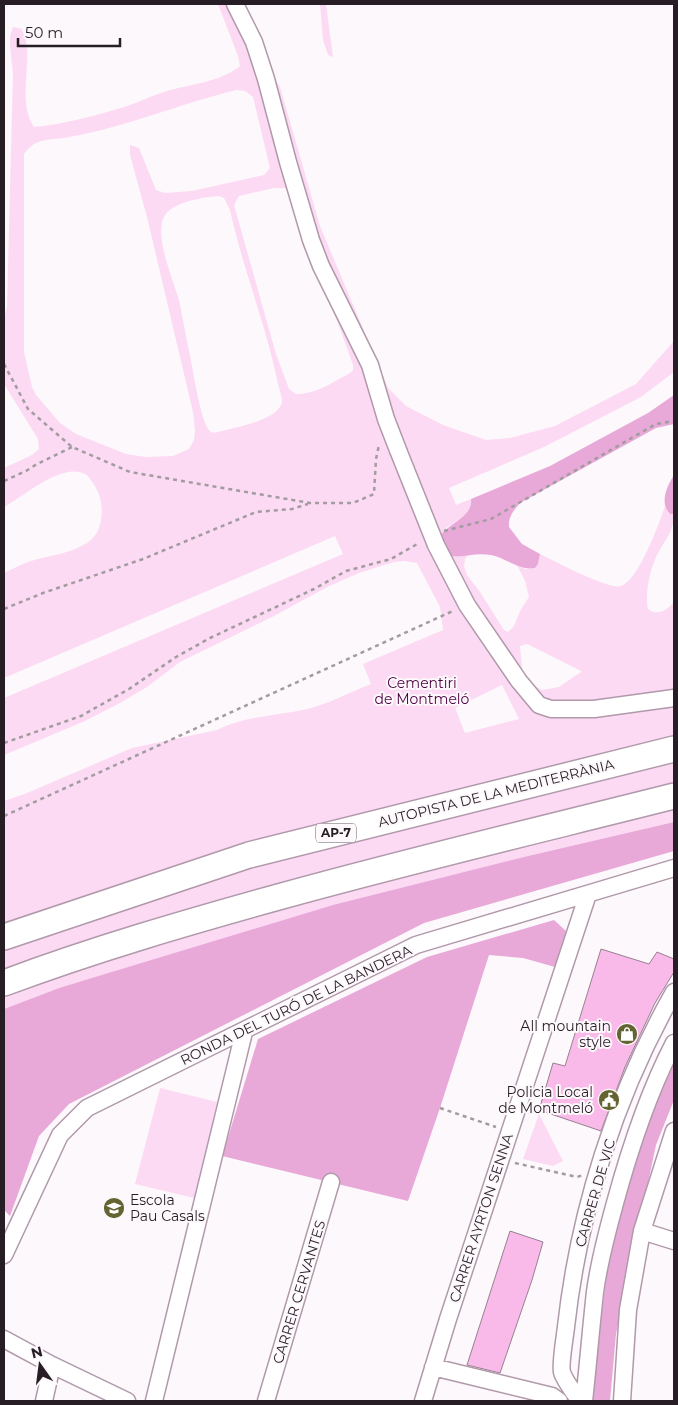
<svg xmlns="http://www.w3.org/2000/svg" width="678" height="1405" font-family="Montserrat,sans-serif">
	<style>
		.green { fill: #fcdaf3; fill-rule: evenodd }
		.forest { fill: #e8a9d9 }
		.building { fill: #f9baea; stroke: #978091 }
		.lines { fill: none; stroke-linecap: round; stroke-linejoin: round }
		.minor-casing { stroke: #b099aa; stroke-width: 19 }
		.highway-casing { stroke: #b099aa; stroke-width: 28 }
		.path { stroke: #a29ca0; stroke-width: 2.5; stroke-dasharray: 4 4; stroke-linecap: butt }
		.minor { stroke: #fff; stroke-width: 16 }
		.highway { stroke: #fff; stroke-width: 25 }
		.minor-bridge-casing { stroke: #b099aa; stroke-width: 19; stroke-linecap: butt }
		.minor-bridge { stroke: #fff; stroke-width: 16 }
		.labels { text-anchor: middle; stroke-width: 4; stroke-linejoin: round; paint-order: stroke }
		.shield { fill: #fdf8fb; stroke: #675f65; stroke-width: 1 }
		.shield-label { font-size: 12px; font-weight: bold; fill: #271e25 }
		.park-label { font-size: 14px; fill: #4d0242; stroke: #fdf8fb }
		.street-label { font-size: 14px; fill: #271e25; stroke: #fdf8fb }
		.poi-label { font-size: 14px; fill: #271e25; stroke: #fdf8fb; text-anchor: end }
	</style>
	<rect width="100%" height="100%" fill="#fdf8fb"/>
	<path class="green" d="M 218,4 L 242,4 L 271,72 L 280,87 L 320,226 L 388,388 L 406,406 L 443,425 L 486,440 L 510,438 L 555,426 L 636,384 L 674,341 L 674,372 L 641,397 L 544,447 L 449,488 L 456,505 L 471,499 C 473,514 457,520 446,528 L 453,557 L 468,555 L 465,559 L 464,566 L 467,575 L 480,592 L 504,630 L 508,632 L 514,626 L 520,611 L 529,597 L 525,581 L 517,565 L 525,569 L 535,568 L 538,564 L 540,554 C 555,561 608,590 621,586 C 638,581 659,524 665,506 L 669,514 L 674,514 C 674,534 662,542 655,560 C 649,573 645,595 648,609 C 658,617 668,609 674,602 L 674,822 L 528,856 L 59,988 L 4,1009 L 4,801 L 27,793 L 132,748 L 217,730 C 244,716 275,716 303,710 C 327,705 348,693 371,684 L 363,664 L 443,630 L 440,607 L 417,563 L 404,561 L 394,562 L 359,573 L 327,587 L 274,616 L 180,662 L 147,687 L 120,703 L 85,721 L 4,755 L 4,698 L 343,554 L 335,536 L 4,678 L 4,573 C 12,569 20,565 28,562 C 49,555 75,554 92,539 C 101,530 103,515 101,503 C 100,495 97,489 93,483 C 90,479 89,476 85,474 C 62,462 24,496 4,507 L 4,468 L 32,455 L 39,449 L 38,439 L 4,384 L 4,316 L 5,315 L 7,306 L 13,74 L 10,45 L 10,36 L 13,27 L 22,29 C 24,35 27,41 27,48 C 29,73 19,105 34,127 C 64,124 95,116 124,107 C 138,103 150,96 164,92 C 189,84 219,83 240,66 L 238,56 ZM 236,90 L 245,91 L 253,97 L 270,168 L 264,175 L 192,191 L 165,193 L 156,190 L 139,148 L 130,145 L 130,155 L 147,217 L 193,412 L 195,431 L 194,440 L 189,449 L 173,456 L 145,457 L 126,454 L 76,434 L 60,423 L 36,395 L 32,387 L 24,352 L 24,154 C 37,136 50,141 69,137 C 126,127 179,104 236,90 ZM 274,188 L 284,188 L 288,190 L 295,216 L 318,277 L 338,323 L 353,365 L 353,370 C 349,375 344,376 339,379 C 325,387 313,394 296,394 L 289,389 L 276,354 L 234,205 L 239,196 ZM 219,196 L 224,198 L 230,210 C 243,269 266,325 278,384 C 279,389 281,394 282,399 C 284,418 239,427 226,430 C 222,431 215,434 211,432 C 201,426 193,369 190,356 C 186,337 183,319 179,300 C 173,279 154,236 164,217 C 171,202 204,197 219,196 ZM 527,644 L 581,671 L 581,672 L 559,687 L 542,690 L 523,679 L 520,646 ZM 502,685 L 519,719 L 465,733 L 455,708 Z
		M 320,4 L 326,4 L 333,57 L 328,55 L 323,40 Z
		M 160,1088 L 217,1102 L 194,1198 L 135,1184 Z
		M 539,1114 L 563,1161 L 553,1166 L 523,1159 Z"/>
	<path class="forest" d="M 674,395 L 674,424 L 656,428 L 520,503 C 514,510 508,517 509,527 L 522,544 L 540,554 L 538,564 L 535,568 C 520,571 506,558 491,555 C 476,552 462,558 448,556 L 440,536 C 450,522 473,517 471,499 L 550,466 L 648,413 Z
		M 674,475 L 674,514 L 670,514 C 659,503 667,486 674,475 Z
		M 674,822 L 674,851 L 424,923 L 69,1104 L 39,1136 L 10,1216 L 4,1210 L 4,1009 L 59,988 L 333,905 L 528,856 Z
		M 554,920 L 566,931 L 555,967 L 523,958 L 489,955 L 440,1108 L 408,1201 L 214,1154 L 226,1144 L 258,1039 L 427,957 Z
		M 674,1050 L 674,1100 L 656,1145 L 616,1334 L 610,1401 L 590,1401 L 607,1273 L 627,1185 Z"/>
	<path class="building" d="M 601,949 L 649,964 L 657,952 L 674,959 L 674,972 L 655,1003 L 625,1067 L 601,1131 L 539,1110 L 553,1063 L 565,1066 Z
		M 510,1231 L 543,1242 L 532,1280 L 500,1373 L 467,1365 Z"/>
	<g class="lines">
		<g class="minor-casing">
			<path id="minor" d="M 235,4 L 254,42 L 266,79 L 288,162 L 311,240 L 321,266 L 370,365 L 386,419 L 398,450
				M 436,545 L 467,605 L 519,681 L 539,705 L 551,709 L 594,709 L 674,698
				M 642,1231 L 674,1241
				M 4,1255 L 60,1135 L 87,1108 L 416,945 L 674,868
				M 4,1339 L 52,1365 L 127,1401
				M 433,1367 L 552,1396 L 559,1401
				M 44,1401 L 52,1365
				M 154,1401 L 244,1032
				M 266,1401 L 331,1182
				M 423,1401 L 448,1319 L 588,894
				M 580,1401 C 575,1394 564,1380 562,1372 C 560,1365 565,1336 566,1327 C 579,1210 616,1094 674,992
				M 584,1401 C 588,1365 591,1328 595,1292 C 599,1262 607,1232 615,1203 C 630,1148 648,1093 674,1043
				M 622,1401 L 628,1310 L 642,1231 L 674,1131"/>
		</g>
		<g class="highway-casing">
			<path id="highway" d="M 4,937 L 249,855 L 674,749
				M 4,983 C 95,949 188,922 282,896 C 412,860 543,829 674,796"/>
		</g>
		<path class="path" d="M 4,364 L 28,409 L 72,447 L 130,472 L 310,503 L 353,503 L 374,494 L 376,459 L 379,445
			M 4,481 L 26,471 L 37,464 L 72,447
			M 444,531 L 491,519 L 656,424 L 674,421
			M 4,609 L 43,593 L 143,559 L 256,512 L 292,509 L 308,504
			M 4,743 L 81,716 L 129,689 L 176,657 L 210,638 L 314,589 L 346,571 L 391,559 L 419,543
			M 4,816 L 455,610
			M 440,1108 L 496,1127
			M 515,1163 L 577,1177 L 583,1175"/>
		<use href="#minor" class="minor"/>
		<use href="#highway" class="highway"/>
		<g class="minor-bridge-casing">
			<path id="minor-bridge" d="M 398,450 L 436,545"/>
		</g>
		<use href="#minor-bridge" class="minor-bridge"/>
	</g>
	<defs>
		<g id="shop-disc" transform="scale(1.125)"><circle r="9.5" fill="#636431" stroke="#fdf8fb"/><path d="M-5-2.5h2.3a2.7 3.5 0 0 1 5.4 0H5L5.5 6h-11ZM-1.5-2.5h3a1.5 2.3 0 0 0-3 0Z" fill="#fff"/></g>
		<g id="civic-disc" transform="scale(1.125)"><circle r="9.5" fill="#636431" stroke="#fdf8fb"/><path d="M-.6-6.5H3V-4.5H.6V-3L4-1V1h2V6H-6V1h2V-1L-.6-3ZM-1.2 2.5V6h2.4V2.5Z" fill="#fff"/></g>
		<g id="school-disc" transform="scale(1.125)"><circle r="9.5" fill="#636431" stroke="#fdf8fb"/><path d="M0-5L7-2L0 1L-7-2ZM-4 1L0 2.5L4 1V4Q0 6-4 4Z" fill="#fff"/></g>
	</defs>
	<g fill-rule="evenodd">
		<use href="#shop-disc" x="627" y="1034"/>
		<use href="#civic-disc" x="609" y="1100"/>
		<use href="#school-disc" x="114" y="1208"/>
	</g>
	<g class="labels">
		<rect class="shield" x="316" y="823.5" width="40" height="19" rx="4"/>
		<g class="shield-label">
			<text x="336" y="837">AP-7</text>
		</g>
		<g class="park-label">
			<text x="422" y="688">Cementiri<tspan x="422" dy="16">de Montmeló</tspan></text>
		</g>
		<g class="street-label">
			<text transform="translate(496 793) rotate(-14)" y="5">AUTOPISTA DE LA MEDITERRÀNIA</text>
			<text transform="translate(296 1005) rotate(-26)" y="5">RONDA DEL TURÓ DE LA BANDERA</text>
			<text transform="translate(595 1193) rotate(-74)" y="5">CARRER DE VIC</text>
			<text transform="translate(481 1218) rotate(-72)" y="5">CARRER AYRTON SENNA</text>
			<text transform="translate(299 1292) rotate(-73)" y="5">CARRER CERVANTES</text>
		</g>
		<g class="poi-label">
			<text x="611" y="1031">All mountain<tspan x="611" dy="16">style</tspan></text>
			<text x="593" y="1097">Policia Local<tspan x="593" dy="16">de Montmeló</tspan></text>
			<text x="130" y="1205" text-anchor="start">Escola<tspan x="130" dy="16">Pau Casals</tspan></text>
		</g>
	</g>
	<rect width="678" height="1405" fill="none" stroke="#271e25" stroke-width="10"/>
	<g transform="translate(40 1365) rotate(346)" stroke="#fdf8fb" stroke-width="4" paint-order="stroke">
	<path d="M0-4L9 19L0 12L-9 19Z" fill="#271e25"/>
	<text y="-8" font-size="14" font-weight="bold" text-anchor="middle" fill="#271e25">N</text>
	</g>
	<path d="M18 38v8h102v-8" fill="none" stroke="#271e25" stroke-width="2.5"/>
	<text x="25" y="38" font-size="15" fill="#271e25" stroke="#fdf8fb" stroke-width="4" paint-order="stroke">50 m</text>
</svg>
